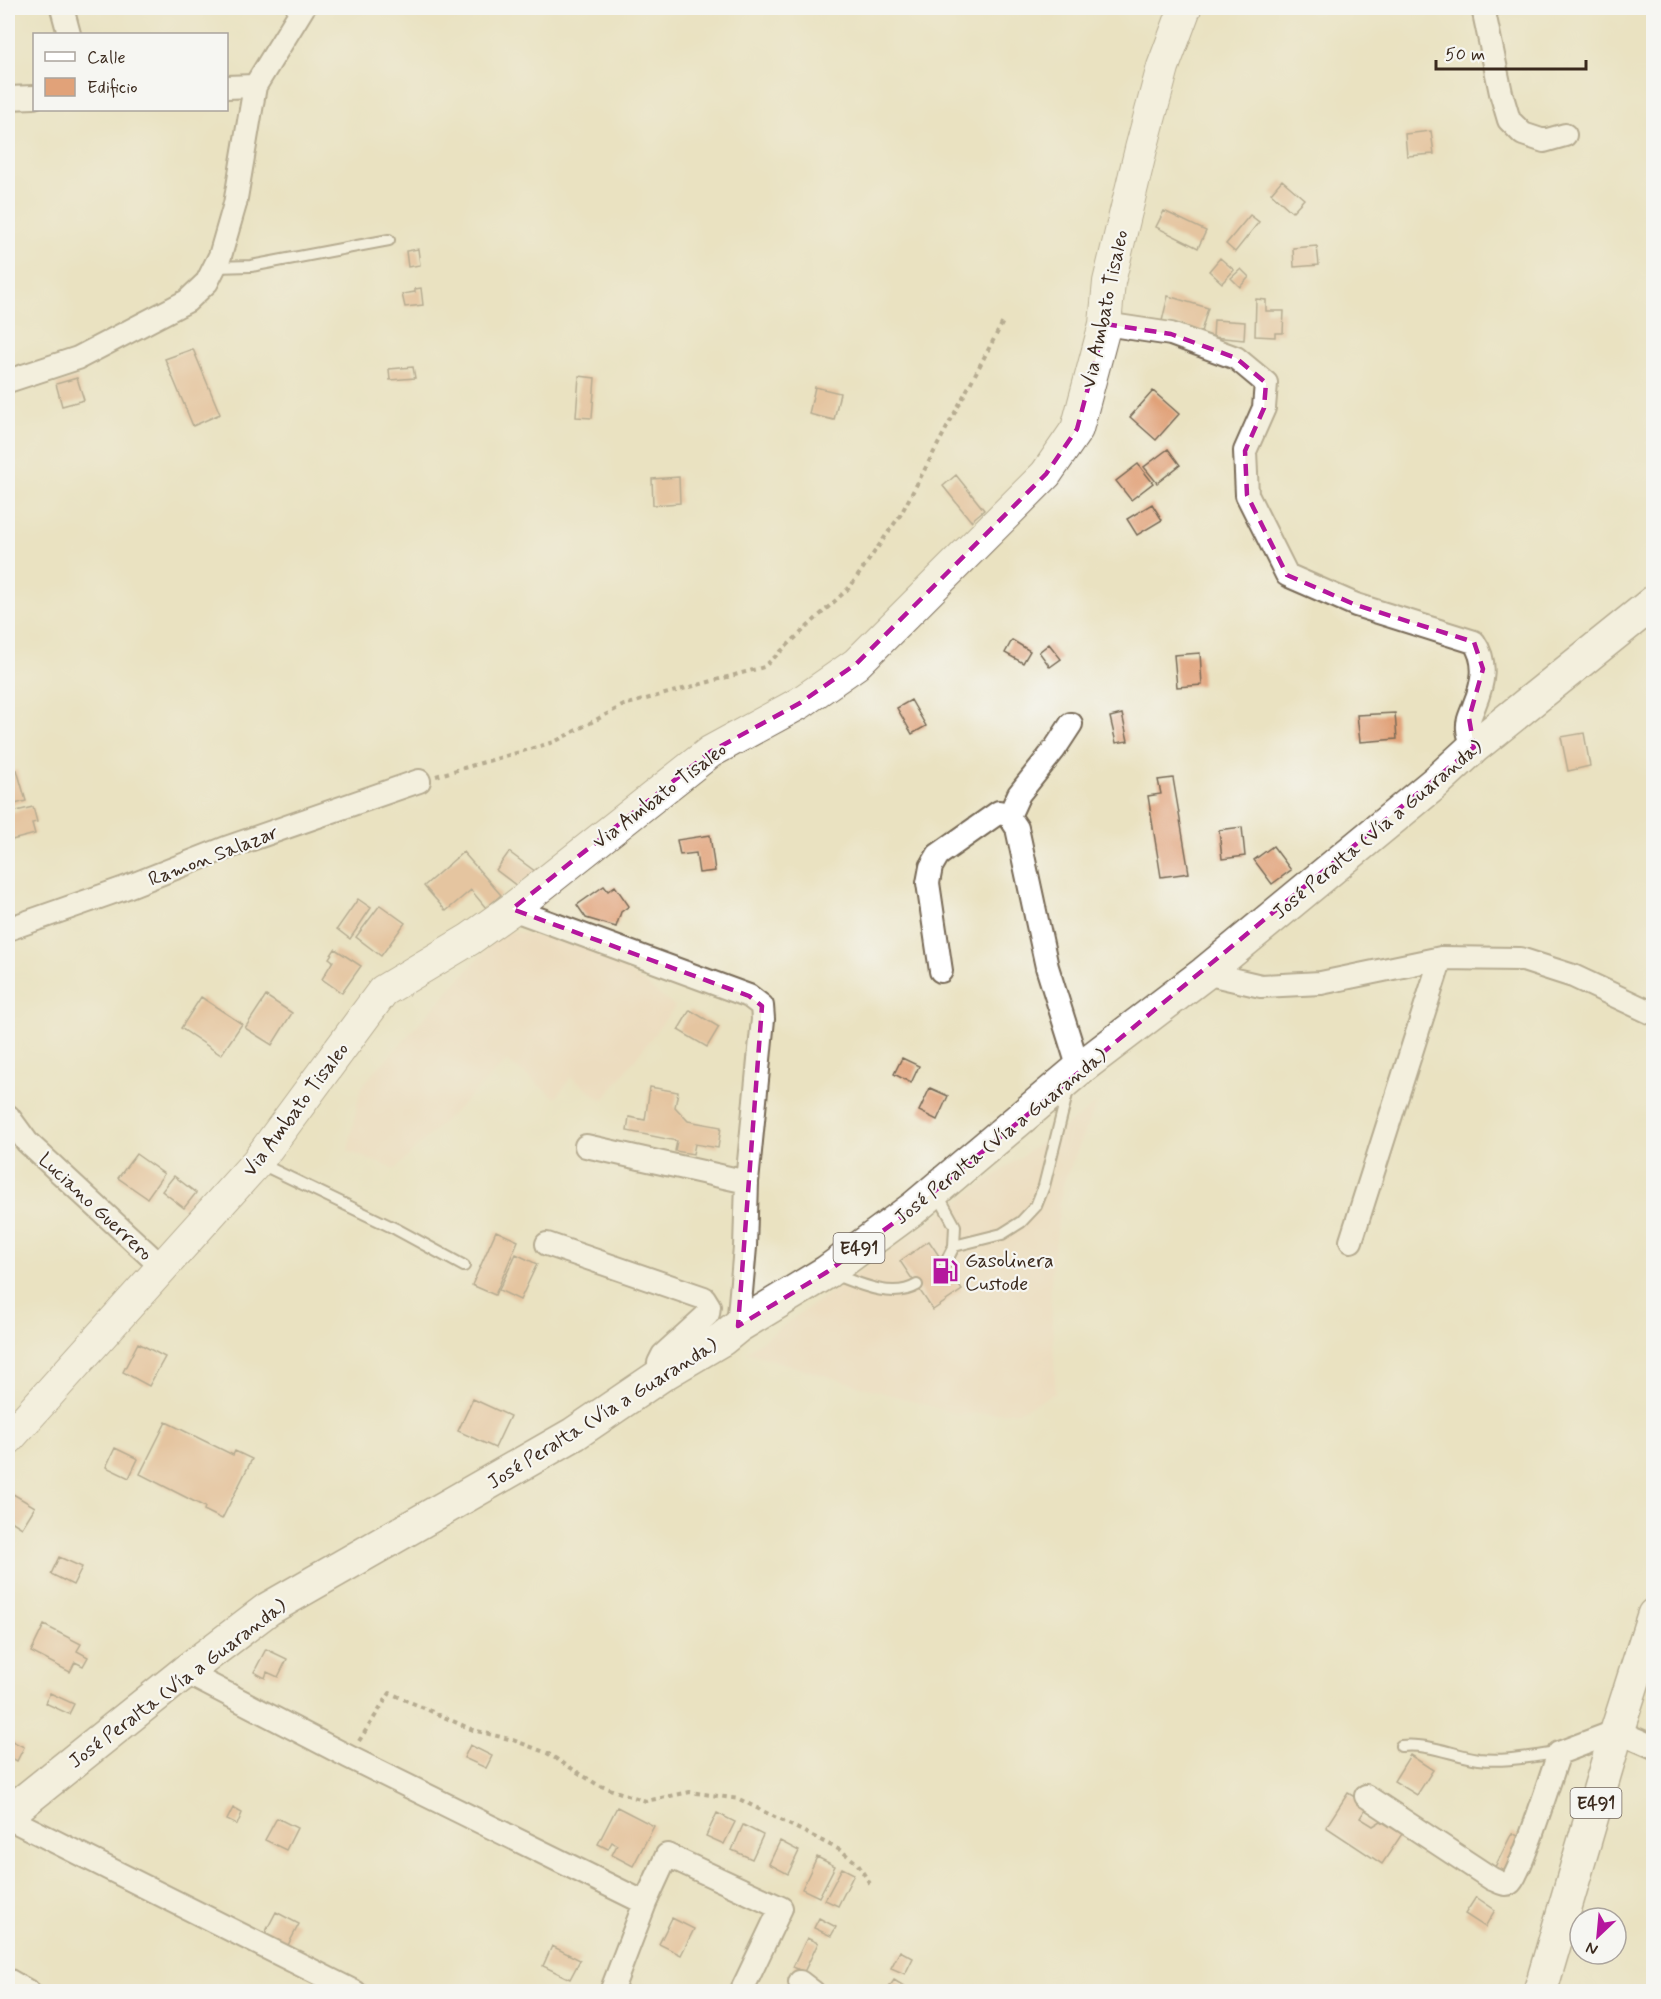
<svg xmlns="http://www.w3.org/2000/svg" width="1661" height="1999" font-family="Mynerve,sans-serif">
	<style>
		.built { fill: #f0d5bc }
		.building { fill: #e1a279 }
		.lines { fill: none; stroke-linecap: round; stroke-linejoin: round }
		.lane-casing { stroke: #786a57; stroke-width: 14 }
		.street-casing { stroke: #786a57; stroke-width: 26 }
		.secondary-casing { stroke: #786a57; stroke-width: 34 }
		.highway-casing { stroke: #786a57; stroke-width: 36 }
		.path { stroke: #786a57; stroke-width: 4; stroke-dasharray: 4.5 4.5; stroke-linecap: butt }
		.lane { stroke: #fff; stroke-width: 10 }
		.street { stroke: #fff; stroke-width: 22 }
		.secondary { stroke: #fff; stroke-width: 32 }
		.highway { stroke: #fff; stroke-width: 33 }
		.marked { fill: none; stroke: #b5179e; stroke-width: 4.5; stroke-dasharray: 12 8; stroke-linejoin: round }
		.labels { text-anchor: middle; stroke-width: 4.5; stroke-linejoin: round; paint-order: stroke }
		.shield { fill: #f6f6f2; stroke: #73675e; stroke-width: 1.5 }
		.shield-label { font-size: 18px; font-weight: bold; fill: #3b2a1e }
		.street-label { font-size: 20px; fill: #3b2a1e; stroke: #f6f6f2 }
		.poi-label { font-size: 20px; fill: #3b2a1e; stroke: #f6f6f2; text-anchor: start }
	</style>
	<rect width="100%" height="100%" fill="#f6f6f2"/>
	<filter id="ink" filterUnits="userSpaceOnUse"><feTurbulence type="fractalNoise" baseFrequency=".0167" numOctaves="2"/><feDisplacementMap in="SourceGraphic" scale="12" xChannelSelector="R" yChannelSelector="G"/><feConvolveMatrix kernelMatrix="1 2 1 2 8 2 1 2 1" color-interpolation-filters="sRGB"/></filter>
	<filter id="wash" filterUnits="userSpaceOnUse"><feTurbulence type="fractalNoise" baseFrequency=".008" numOctaves="4" result="noise"/><feDisplacementMap in="SourceGraphic" scale="24" xChannelSelector="R" yChannelSelector="G"/><feGaussianBlur stdDeviation="1.35" result="paint"/><feColorMatrix in="noise" values="0 0 0 0 0 0 0 0 0 0 0 0 0 0 0 0 0 1.4 0 .05"/><feComposite in="paint" operator="in"/></filter>
	<g filter="url(#wash)">
		<rect width="100%" height="100%" fill="#eae2c1"/>
		<path class="built" d="M 504,930 L 595,946 L 675,1007 L 603,1101 L 571,1077 L 556,1098 L 507,1061 L 395,1169 L 348,1151 L 361,1087 Z
			M 1097,1103 L 1062,1187 L 1050,1287 L 1056,1393 L 1019,1411 L 960,1415 L 746,1352 Z"/>
		<g id="blocks">
			<path class="building" d="M 1431,131 L 1434,154 L 1407,156 L 1405,134 Z
				M 1282,180 L 1304,199 L 1292,212 L 1271,193 Z
				M 1164,211 L 1206,231 L 1198,248 L 1156,227 Z
				M 1250,215 L 1259,222 L 1235,252 L 1226,244 Z
				M 1317,246 L 1319,265 L 1294,267 L 1293,248 Z
				M 418,249 L 420,265 L 408,267 L 406,251 Z
				M 1220,258 L 1234,270 L 1222,283 L 1209,271 Z
				M 1241,269 L 1249,277 L 1240,287 L 1231,278 Z
				M 421,288 L 423,305 L 405,307 L 402,294 L 415,292 L 415,289 Z
				M 1168,296 L 1208,308 L 1201,332 L 1162,321 Z
				M 1256,299 L 1266,300 L 1266,311 L 1284,311 L 1283,333 L 1275,333 L 1275,337 L 1255,336 Z
				M 1214,320 L 1245,322 L 1244,340 L 1213,337 Z
				M 193,349 L 220,414 L 193,426 L 165,359 Z
				M 413,367 L 415,378 L 390,380 L 389,369 Z
				M 579,376 L 595,378 L 592,418 L 576,417 Z
				M 77,378 L 84,400 L 62,406 L 56,384 Z
				M 815,387 L 840,393 L 834,420 L 809,414 Z
				M 1153,391 L 1179,414 L 1156,440 L 1130,417 Z
				M 1168,449 L 1180,465 L 1157,483 L 1144,467 Z
				M 1138,464 L 1153,483 L 1131,500 L 1116,481 Z
				M 956,475 L 984,510 L 971,521 L 943,486 Z
				M 679,477 L 680,503 L 653,505 L 652,479 Z
				M 1152,504 L 1162,520 L 1137,535 L 1127,519 Z
				M 1012,640 L 1030,651 L 1023,663 L 1005,653 Z
				M 1049,644 L 1061,659 L 1050,667 L 1039,652 Z
				M 1200,653 L 1202,685 L 1177,687 L 1174,655 Z
				M 911,700 L 926,726 L 912,734 L 897,708 Z
				M 1395,713 L 1397,739 L 1360,742 L 1357,715 Z
				M 1122,714 L 1128,741 L 1116,743 L 1110,717 Z
				M 1584,733 L 1590,766 L 1568,771 L 1561,737 Z
				M 17,770 L 26,801 L 8,806 L 8,773 Z
				M 1173,778 L 1189,873 L 1161,877 L 1148,796 L 1161,794 L 1158,780 Z
				M 33,807 L 37,822 L 32,823 L 35,834 L 8,841 L 8,813 Z
				M 1242,827 L 1245,856 L 1222,859 L 1219,830 Z
				M 710,835 L 715,871 L 699,873 L 696,853 L 680,855 L 677,840 Z
				M 1273,846 L 1291,870 L 1272,884 L 1254,860 Z
				M 463,852 L 501,895 L 486,908 L 471,890 L 446,911 L 424,886 Z
				M 509,852 L 536,872 L 517,886 L 496,870 Z
				M 604,886 L 608,891 L 615,886 L 629,906 L 621,912 L 616,927 L 586,918 L 577,905 Z
				M 358,899 L 371,908 L 350,939 L 337,929 Z
				M 380,905 L 405,923 L 381,956 L 356,937 Z
				M 335,949 L 361,966 L 342,993 L 322,979 L 333,961 L 329,958 Z
				M 266,996 L 292,1013 L 272,1045 L 245,1028 Z
				M 201,997 L 242,1024 L 221,1055 L 181,1028 Z
				M 690,1010 L 719,1027 L 707,1047 L 678,1030 Z
				M 902,1058 L 919,1066 L 911,1083 L 894,1074 Z
				M 650,1087 L 678,1092 L 675,1107 L 688,1121 L 721,1127 L 718,1148 L 695,1144 L 693,1154 L 675,1151 L 677,1141 L 627,1131 L 629,1117 L 645,1120 Z
				M 930,1088 L 948,1096 L 937,1120 L 919,1111 Z
				M 136,1154 L 164,1174 L 147,1198 L 118,1178 Z
				M 174,1176 L 196,1193 L 184,1208 L 162,1191 Z
				M 496,1231 L 518,1241 L 495,1295 L 472,1285 Z
				M 929,1241 L 962,1290 L 933,1310 L 900,1261 Z
				M 516,1254 L 537,1264 L 520,1300 L 499,1290 Z
				M 138,1343 L 165,1357 L 149,1386 L 123,1372 Z
				M 473,1399 L 510,1416 L 495,1448 L 458,1431 Z
				M 166,1422 L 233,1455 L 235,1451 L 252,1459 L 222,1519 L 204,1510 L 205,1507 L 140,1474 Z
				M 115,1448 L 138,1459 L 129,1478 L 106,1467 Z
				M 8,1491 L 35,1507 L 22,1528 L 8,1519 Z
				M 59,1557 L 82,1567 L 73,1585 L 51,1574 Z
				M 44,1625 L 81,1644 L 77,1651 L 88,1657 L 83,1666 L 75,1662 L 70,1672 L 31,1652 Z
				M 266,1649 L 287,1659 L 278,1677 L 267,1672 L 265,1678 L 254,1672 Z
				M 50,1693 L 74,1704 L 69,1714 L 45,1703 Z
				M 8,1739 L 24,1747 L 17,1761 L 8,1756 Z
				M 470,1745 L 492,1756 L 486,1768 L 464,1758 Z
				M 1410,1755 L 1433,1770 L 1417,1795 L 1394,1781 Z
				M 1348,1793 L 1368,1805 L 1360,1818 L 1373,1826 L 1381,1821 L 1402,1834 L 1382,1864 L 1326,1827 Z
				M 617,1807 L 654,1826 L 633,1866 L 612,1855 L 617,1845 L 612,1842 L 608,1849 L 598,1844 Z
				M 233,1808 L 242,1813 L 237,1825 L 227,1820 Z
				M 717,1813 L 735,1822 L 724,1844 L 706,1836 Z
				M 277,1818 L 297,1828 L 286,1850 L 265,1840 Z
				M 743,1825 L 763,1835 L 752,1859 L 732,1850 Z
				M 1512,1833 L 1526,1840 L 1509,1874 L 1495,1867 Z
				M 780,1841 L 799,1851 L 788,1874 L 769,1864 Z
				M 817,1857 L 835,1866 L 819,1897 L 802,1889 Z
				M 842,1868 L 854,1874 L 838,1906 L 825,1900 Z
				M 1476,1897 L 1495,1910 L 1485,1927 L 1465,1914 Z
				M 276,1912 L 299,1924 L 287,1947 L 264,1935 Z
				M 672,1918 L 694,1929 L 681,1955 L 659,1944 Z
				M 819,1918 L 836,1927 L 831,1936 L 814,1928 Z
				M 807,1938 L 818,1943 L 804,1972 L 793,1967 Z
				M 552,1946 L 580,1960 L 570,1979 L 543,1966 Z
				M 900,1951 L 913,1958 L 905,1974 L 891,1968 Z
				M 894,1980 L 909,1989 L 908,1992 L 886,1992 Z
				M 1654,1980 L 1654,1992 L 1646,1992 Z"/>
		</g>
	</g>
	<g filter="url(#ink)">
		<use href="#blocks" fill-opacity="0" stroke="#786a57" stroke-width="1.5"/>
		<g class="lines">
			<g class="lane-casing">
				<path id="lane" d="M 215,267 L 251,266 L 389,240
					M 259,1163 L 396,1229 L 464,1266
					M 937,1193 L 955,1226 L 954,1246 L 945,1264
					M 954,1246 L 1002,1234 L 1021,1222 L 1036,1206 L 1044,1186 L 1068,1090
					M 833,1274 C 857,1283 892,1300 917,1285
					M 1401,1746 C 1429,1743 1452,1755 1479,1759 C 1506,1762 1532,1756 1558,1753"/>
			</g>
			<g class="street-casing">
				<path id="street" d="M 62,8 L 69,34
					M 1483,8 L 1501,93 L 1509,120 L 1523,134 L 1544,141 L 1565,135
					M 226,87 L 255,86
					M 8,98 L 34,97
					M 1105,324 L 1171,334 L 1236,358 L 1266,383 L 1264,408 L 1245,451 L 1247,495 L 1287,575 L 1356,605 L 1474,642 C 1488,663 1483,684 1474,706 C 1471,714 1467,721 1468,729 C 1468,735 1472,742 1474,747
					M 8,381 L 78,358 L 187,301 L 207,282 L 220,256 L 235,204 L 255,86 L 303,8
					M 1009,816 L 1019,794 L 1054,750 L 1071,724
					M 512,909 L 749,996 L 762,1006 L 763,1019 L 747,1182 L 745,1247 L 738,1326
					M 8,929 L 122,889 L 226,848 L 419,781
					M 941,971 L 928,883 L 931,867 L 938,855 L 999,812 L 1009,816 L 1017,828 L 1047,967 L 1079,1069
					M 1205,973 L 1261,986 L 1321,983 L 1441,958 L 1520,959 L 1573,976 L 1654,1014
					M 8,1116 L 27,1142 L 163,1268
					M 586,1146 L 747,1182
					M 1351,1241 L 1441,958
					M 547,1244 L 704,1298 L 709,1306 L 708,1314 L 663,1355 L 659,1363 L 661,1375
					M 185,1672 L 349,1757 L 645,1903
					M 1366,1796 L 1492,1879 C 1498,1881 1504,1886 1510,1883 C 1519,1878 1553,1770 1559,1753 L 1617,1731 L 1654,1747
					M 8,1818 L 355,1992
					M 8,1980 L 29,1992
					M 800,1982 L 813,1992
					M 611,1992 L 645,1903 L 667,1855 L 781,1908 L 741,1992"/>
			</g>
			<g class="secondary-casing">
				<path id="secondary" d="M 8,1439 L 257,1162 L 383,991 L 470,939 L 512,909 L 710,752 L 800,703 L 856,664 L 1046,474 L 1077,429 L 1105,324 L 1109,282 L 1141,149 L 1163,67 L 1185,8"/>
			</g>
			<g class="highway-casing">
				<path id="highway" d="M 8,1814 L 185,1672 L 268,1609 L 574,1434 L 661,1375 L 722,1339 L 738,1326 L 827,1272 L 914,1208 L 1079,1069 L 1205,973 L 1435,783 L 1474,747 L 1654,602
					M 1540,1992 L 1617,1731 L 1654,1615"/>
			</g>
			<path class="path" d="M 436,776 L 554,742 L 624,705 L 764,667 L 850,587 L 901,514 L 1004,320
				M 359,1741 L 390,1693 L 473,1730 L 513,1740 L 547,1753 L 598,1785 L 624,1794 L 646,1801 L 690,1792 L 739,1799 L 840,1850 L 857,1863 L 872,1887"/>
			<use href="#lane" class="lane"/>
			<use href="#street" class="street"/>
			<use href="#secondary" class="secondary"/>
			<use href="#highway" class="highway"/>
		</g>
	</g>
	<path d="M0 0H1661V1999H0ZM 1105,324 L 1171,334 L 1236,358 L 1266,383 L 1264,408 L 1245,451 L 1247,495 L 1287,575 L 1356,605 L 1474,642 L 1483,669 L 1469,718 L 1474,747 L 914,1208 L 827,1272 L 738,1326 L 762,1006 L 749,996 L 512,909 L 710,752 L 800,703 L 856,664 L 1046,474 L 1077,429 Z" fill="#eae2c1" fill-opacity=".55" fill-rule="evenodd"/>
	<path class="marked" d="M 1105,324 L 1171,334 L 1236,358 L 1266,383 L 1264,408 L 1245,451 L 1247,495 L 1287,575 L 1356,605 L 1474,642 L 1483,669 L 1469,718 L 1474,747 L 914,1208 L 827,1272 L 738,1326 L 762,1006 L 749,996 L 512,909 L 710,752 L 800,703 L 856,664 L 1046,474 L 1077,429 Z"/>
	<defs>
		<g id="fuel-bare" transform="scale(2.07)"><path d="M-5.5-6h7V0h2V4h1.3V-2.5L3-4.5l.8-.8L6-3V5H2.5V1h-1V6h-7ZM-4.2-4.7v3.2H.2V-4.7Z" fill="#b5179e" stroke="#f6f6f2" stroke-width="2.5" paint-order="stroke"/></g>
	</defs>
	<g fill-rule="evenodd">
		<use href="#fuel-bare" x="945" y="1271"/>
	</g>
	<g class="labels">
		<g class="shield">
			<rect x="833.5" y="1233" width="51" height="30" rx="4.5"/>
			<rect x="1570.5" y="1788" width="51" height="30" rx="4.5"/>
		</g>
		<g class="shield-label">
			<text x="859" y="1254">E491</text>
			<text x="1596" y="1809">E491</text>
		</g>
		<g class="street-label">
			<text transform="translate(1104 309) rotate(-78)" y="7">Via Ambato Tisaleo</text>
			<text transform="translate(659 795) rotate(-37)" y="7">Via Ambato Tisaleo</text>
			<text transform="translate(1377 829) rotate(-40)" y="7">José Peralta (Vía a Guaranda)</text>
			<text transform="translate(213 855) rotate(-21)" y="7">Ramon Salazar</text>
			<text transform="translate(295 1109) rotate(-53)" y="7">Via Ambato Tisaleo</text>
			<text transform="translate(1000 1136) rotate(-39)" y="7">José Peralta (Vía a Guaranda)</text>
			<text transform="translate(96 1206) rotate(43)" y="7">Luciano Guerrero</text>
			<text transform="translate(602 1413) rotate(-32)" y="7">José Peralta (Vía a Guaranda)</text>
			<text transform="translate(177 1683) rotate(-37)" y="7">José Peralta (Vía a Guaranda)</text>
		</g>
		<g class="poi-label">
			<text x="965" y="1267">Gasolinera<tspan x="965" dy="23">Custode</tspan></text>
		</g>
	</g>
	<rect width="1661" height="1999" fill="none" stroke="#f6f6f2" stroke-width="30"/>
	<rect x="33" y="33" width="195" height="78" fill="#f6f6f2" stroke="#aba49d" stroke-width="1.5"/>
	<rect x="45" y="52" width="30" height="9" fill="#ffffff" stroke="#aba49d" stroke-width="1.5"/>
	<text x="87" y="63" font-size="18" fill="#3b2a1e">Calle</text>
	<rect x="45" y="78" width="30" height="18" fill="#e1a279" stroke="#aba49d" stroke-width="1.5"/>
	<text x="87" y="93" font-size="18" fill="#3b2a1e">Edificio</text>
	<g transform="translate(1598 1936) rotate(206)"><circle r="28" fill="#f6f6f2" stroke="#aba49d" stroke-width="1.5"/>
	<path d="M0-4.5L10 22L0 15L-10 22Z" fill="#b5179e"/>
	<text y="-9" font-size="16" font-weight="bold" text-anchor="middle" fill="#3b2a1e">N</text>
	</g>
	<path d="M1436 60v9h150v-9" fill="none" stroke="#3b2a1e" stroke-width="3"/>
	<text x="1445" y="60" font-size="18" fill="#3b2a1e" stroke="#f6f6f2" stroke-width="4.5" paint-order="stroke">50 m</text>
</svg>
